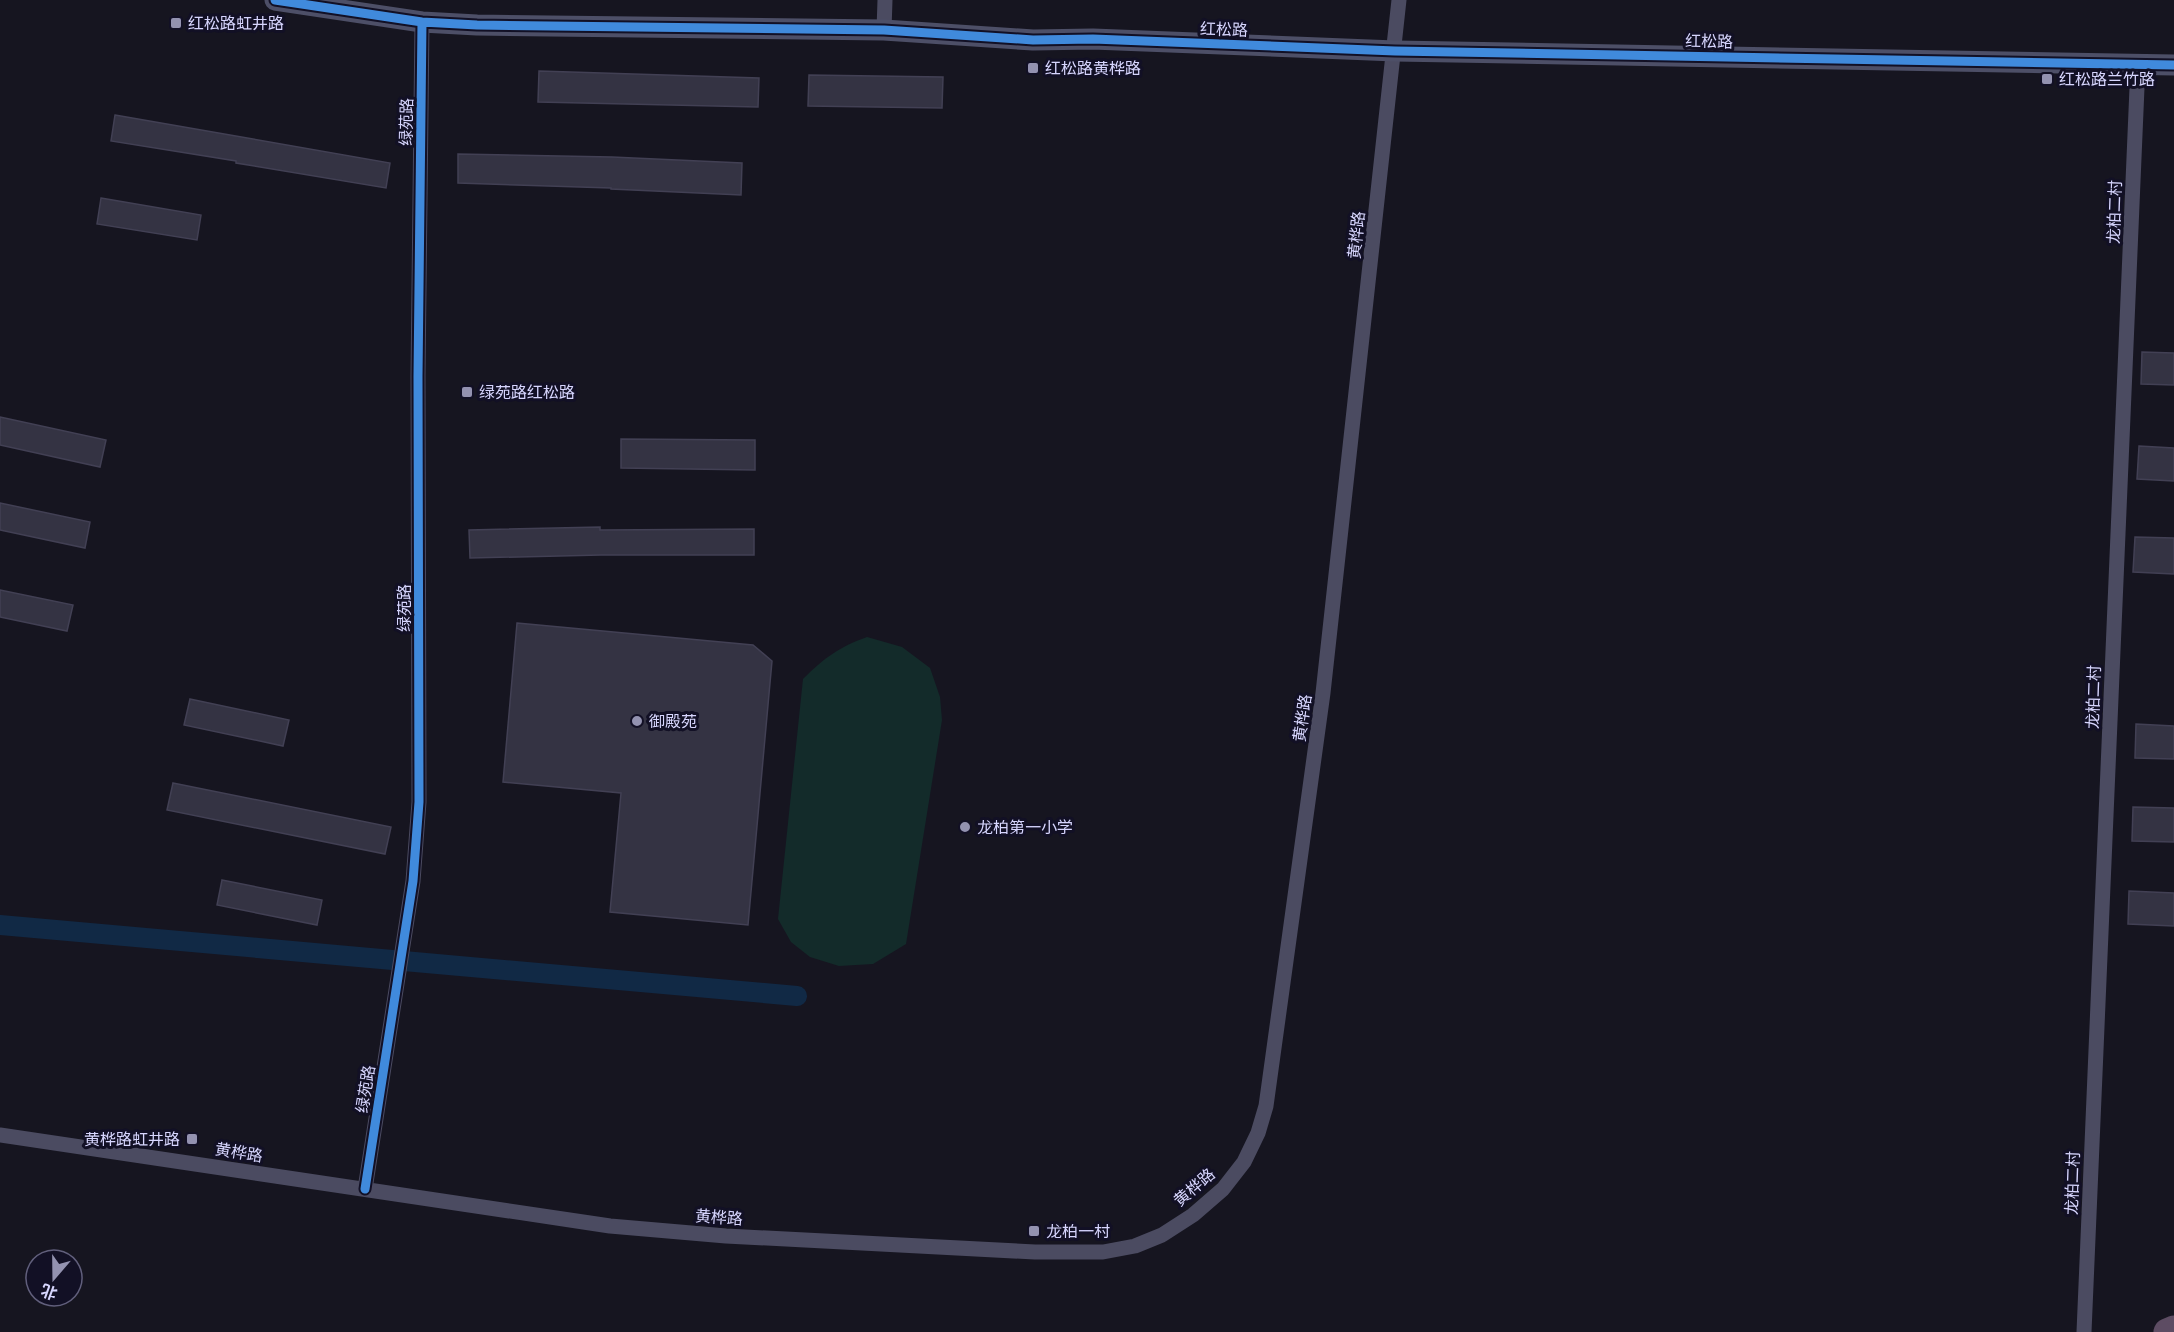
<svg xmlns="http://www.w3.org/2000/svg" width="2174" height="1332" font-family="Arial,'Noto Sans SC',sans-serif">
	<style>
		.green { fill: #132b2a }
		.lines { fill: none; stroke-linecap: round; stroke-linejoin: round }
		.canal { stroke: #112945; stroke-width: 20 }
		.building { fill: #343343; stroke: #424054; stroke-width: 1.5 }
		.street { stroke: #4b4b61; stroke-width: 15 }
		.secondary { stroke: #4d4f67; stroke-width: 21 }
		.highway { stroke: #5d4c63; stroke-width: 27 }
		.cycleway-casing { stroke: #121025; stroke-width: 13 }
		.cycleway { stroke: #408adc; stroke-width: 9 }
		.poi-dot { fill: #9392b0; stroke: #121025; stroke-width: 2 }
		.labels { text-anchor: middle; stroke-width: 6; stroke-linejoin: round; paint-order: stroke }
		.poi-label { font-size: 16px; fill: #d7d6fe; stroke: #121025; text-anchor: start }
		.street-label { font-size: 16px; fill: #d7d6fe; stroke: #121025 }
	</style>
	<rect width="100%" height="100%" fill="#161520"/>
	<path class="green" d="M 867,637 L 902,647 L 930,668 L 940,697 L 942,720 L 906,944 L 873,964 L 839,966 L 810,957 L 791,942 L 778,919 L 803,679 C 824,658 839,647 867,637 Z"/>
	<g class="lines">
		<path class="canal" d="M 0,925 L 797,996"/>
	</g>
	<path class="building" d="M 539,71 L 759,78 L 758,107 L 538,102 Z
		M 809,75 L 943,77 L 942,108 L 808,106 Z
		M 115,115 L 390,163 L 386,188 L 236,163 L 236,161 L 111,141 Z
		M 458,154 L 612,157 L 742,163 L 741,195 L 611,189 L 611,188 L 458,183 Z
		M 101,198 L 201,215 L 197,240 L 97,224 Z
		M 2142,352 L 2174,353 L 2174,385 L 2141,384 Z
		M 0,417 L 106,440 L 100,467 L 0,445 Z
		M 621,439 L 755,440 L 755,470 L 621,468 Z
		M 2139,446 L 2174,448 L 2174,481 L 2137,479 Z
		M 0,503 L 90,522 L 85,548 L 0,530 Z
		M 600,527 L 600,530 L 754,529 L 754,555 L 601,555 L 470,558 L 469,530 Z
		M 2135,537 L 2174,538 L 2174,574 L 2133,572 Z
		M 0,590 L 73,605 L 67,631 L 0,617 Z
		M 517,623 L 753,645 L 772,661 L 748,925 L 610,912 L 621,793 L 503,782 Z
		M 190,699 L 289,720 L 283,746 L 184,725 Z
		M 2136,724 L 2174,726 L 2174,759 L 2135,758 Z
		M 173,783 L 391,827 L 385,854 L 167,810 Z
		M 2133,807 L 2174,808 L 2174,842 L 2132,841 Z
		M 222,880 L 322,900 L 317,925 L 217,905 Z
		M 2129,891 L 2174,893 L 2174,926 L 2128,924 Z"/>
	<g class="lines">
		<path class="street" d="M 884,30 L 885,0
			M 0,1135 L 610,1226 L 726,1236 L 1035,1252 L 1103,1252 L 1135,1246 L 1162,1235 L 1193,1215 L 1223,1189 L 1244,1162 L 1258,1133 L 1266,1106 L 1323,693 L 1399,0
			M 365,1189 L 413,881 L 419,802 L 418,376 L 422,22
			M 2084,1332 L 2138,64"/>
		<path class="secondary" d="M 275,0 L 422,22 L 477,25 L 884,30 L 1033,40 L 1093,39 L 1395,51 L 2174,65"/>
		<path class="highway" d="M 2167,1332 L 2174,1329"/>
		<g class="cycleway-casing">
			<path id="cycleway" d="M 275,0 L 422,22 L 477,25 L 884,30 L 1033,40 L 1093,39 L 1395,51 L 2174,65
				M 365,1189 L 413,881 L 419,802 L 418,376 L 422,22"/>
		</g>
		<use href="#cycleway" class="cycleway"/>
	</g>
	<g class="poi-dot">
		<rect x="170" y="17" width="12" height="12" rx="3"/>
		<rect x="1027" y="62" width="12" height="12" rx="3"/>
		<rect x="2041" y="73" width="12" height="12" rx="3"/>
		<rect x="461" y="386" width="12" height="12" rx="3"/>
		<circle cx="637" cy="721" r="6"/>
		<circle cx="965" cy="827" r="6"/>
		<rect x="186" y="1133" width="12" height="12" rx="3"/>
		<rect x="1028" y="1225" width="12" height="12" rx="3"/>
	</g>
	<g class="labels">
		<g class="poi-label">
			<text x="188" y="29">红松路虹井路</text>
			<text x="1045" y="74">红松路黄桦路</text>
			<text x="2059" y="85">红松路兰竹路</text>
			<text x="479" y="398">绿苑路红松路</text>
			<text x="649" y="727">御殿苑</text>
			<text x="977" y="833">龙柏第一小学</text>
			<text x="180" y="1145" text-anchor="end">黄桦路虹井路</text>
			<text x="1046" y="1237">龙柏一村</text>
		</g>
		<g class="street-label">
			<text transform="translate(1224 29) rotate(2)" y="6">红松路</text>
			<text transform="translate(1709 41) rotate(1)" y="6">红松路</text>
			<text transform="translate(406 122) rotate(-89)" y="6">绿苑路</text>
			<text transform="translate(2114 212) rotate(-88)" y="6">龙柏二村</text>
			<text transform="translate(1356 235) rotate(-84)" y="6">黄桦路</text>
			<text transform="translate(404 608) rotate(-90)" y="6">绿苑路</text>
			<text transform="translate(2093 697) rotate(-88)" y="6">龙柏二村</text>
			<text transform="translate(1302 718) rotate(-82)" y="6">黄桦路</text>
			<text transform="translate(365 1089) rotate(-81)" y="6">绿苑路</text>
			<text transform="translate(239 1152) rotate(9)" y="6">黄桦路</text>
			<text transform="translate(2072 1183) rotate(-88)" y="6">龙柏二村</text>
			<text transform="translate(1194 1187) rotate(-41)" y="6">黄桦路</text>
			<text transform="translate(719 1217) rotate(4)" y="6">黄桦路</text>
		</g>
	</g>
	<g transform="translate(54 1278) rotate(200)"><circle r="28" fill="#121025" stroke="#615f7c" stroke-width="1.5"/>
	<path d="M0-4.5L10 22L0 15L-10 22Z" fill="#9392b0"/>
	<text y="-9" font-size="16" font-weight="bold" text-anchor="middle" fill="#d7d6fe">北</text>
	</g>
</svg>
